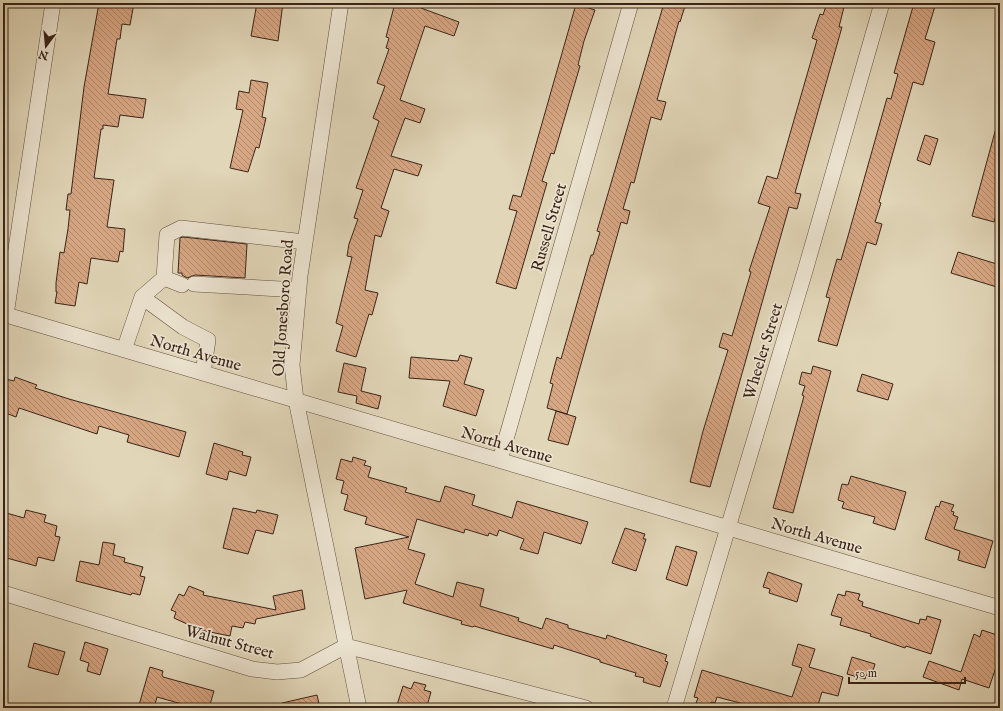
<svg xmlns="http://www.w3.org/2000/svg" width="1003" height="711" font-family="'IM FELL English',serif">
	<style>
		.building { fill: url(#building-back-hatch); stroke: #3a2418 }
		.lines { fill: none; stroke-linecap: round; stroke-linejoin: round }
		.minor-casing { stroke: #645040; stroke-width: 16 }
		.minor { stroke: #ece4d1; stroke-width: 15 }
		.labels { text-anchor: middle; stroke-width: 3.5; stroke-linejoin: round; paint-order: stroke }
		.street-label { font-size: 16px; fill: #3a2418; stroke: #ece4d1 }
	</style>
	<defs>
		<pattern id="building-back-hatch" width="6" height="6" patternUnits="userSpaceOnUse"><rect width="6" height="6" fill="#d8a784"/><path d="M-1 5l2 2M0 0l6 6M5-1l2 2" fill="none" stroke="#b0886b"/></pattern>
	</defs>
	<rect width="100%" height="100%" fill="#e1d6b8"/>
	<filter id="stains"><feTurbulence type="fractalNoise" baseFrequency=".005" numOctaves="4"/><feColorMatrix values="0 0 0 0 .2 0 0 0 0 .09 0 0 0 0 .02 0 0 0 .5 -.17"/></filter>
	<radialGradient id="worn" r=".72"><stop offset=".6" stop-color="#630" stop-opacity="0"/><stop offset="1" stop-color="#630" stop-opacity=".3"/></radialGradient>
	<path class="building" d="M 99,3 L 134,3 L 130,25 L 122,24 L 120,39 L 117,39 L 108,94 L 146,99 L 143,118 L 120,115 L 118,127 L 103,125 L 103,129 L 101,129 L 94,178 L 114,180 L 107,227 L 125,229 L 123,252 L 120,251 L 118,262 L 91,258 L 87,284 L 79,282 L 75,306 L 55,303 L 57,292 L 56,292 L 56,283 L 60,252 L 64,253 L 68,229 L 70,210 L 66,210 L 68,194 L 71,194 L 84,87 Z
		M 257,3 L 283,3 L 278,41 L 251,36 Z
		M 395,3 L 422,3 L 421,8 L 459,22 L 454,36 L 425,26 L 400,100 L 425,109 L 420,123 L 405,118 L 391,156 L 422,165 L 418,176 L 394,169 L 381,208 L 389,211 L 381,237 L 375,235 L 365,290 L 378,293 L 372,315 L 369,314 L 356,357 L 336,351 L 343,326 L 336,323 L 352,257 L 347,256 L 349,244 L 358,219 L 354,218 L 363,190 L 356,188 L 379,121 L 373,118 L 385,86 L 377,83 L 389,49 L 386,48 L 389,38 L 386,37 Z
		M 664,3 L 686,3 L 680,22 L 679,21 L 657,100 L 666,102 L 661,120 L 651,117 L 634,183 L 631,182 L 623,209 L 630,211 L 627,224 L 621,222 L 567,414 L 547,408 L 553,384 L 550,383 L 557,357 L 561,359 L 591,255 L 593,255 L 600,232 L 597,231 Z
		M 827,3 L 845,3 L 839,27 L 842,27 L 795,193 L 801,194 L 797,209 L 789,207 L 710,487 L 690,482 L 703,431 L 728,350 L 719,347 L 723,333 L 732,336 L 751,272 L 749,271 L 770,207 L 758,203 L 767,176 L 777,179 L 817,40 L 812,38 L 820,14 L 823,15 Z
		M 914,3 L 936,3 L 925,39 L 935,42 L 923,85 L 913,82 L 879,202 L 881,203 L 875,222 L 882,224 L 876,245 L 867,242 L 837,346 L 818,341 L 830,298 L 826,297 L 837,259 L 841,260 L 848,236 L 887,98 L 891,99 L 898,74 L 894,73 Z
		M 576,4 L 595,10 L 584,41 L 578,65 L 580,66 L 554,154 L 551,153 L 542,181 L 547,183 L 516,289 L 496,283 L 517,211 L 509,209 L 513,195 L 521,197 Z
		M 251,80 L 268,83 L 262,117 L 266,118 L 259,148 L 256,147 L 248,172 L 230,168 L 243,110 L 236,109 L 239,91 L 249,93 Z
		M 996,128 L 1000,129 L 1000,200 L 994,222 L 972,216 Z
		M 925,135 L 938,139 L 930,165 L 917,160 Z
		M 183,237 L 247,244 L 245,278 L 195,275 L 187,278 L 182,275 L 182,273 L 178,273 L 180,238 Z
		M 958,252 L 1000,265 L 1000,288 L 951,273 Z
		M 460,355 L 472,358 L 464,384 L 484,390 L 476,416 L 443,406 L 450,381 L 409,378 L 411,357 L 458,361 Z
		M 344,363 L 366,368 L 361,391 L 381,396 L 378,409 L 356,403 L 357,396 L 338,392 Z
		M 813,366 L 831,371 L 793,513 L 773,508 L 804,396 L 802,395 L 805,386 L 799,384 L 802,372 L 811,374 Z
		M 862,374 L 893,384 L 888,400 L 857,391 Z
		M 15,377 L 37,385 L 35,388 L 69,399 L 186,432 L 179,457 L 127,442 L 129,435 L 99,426 L 97,434 L 19,408 L 16,417 L 3,412 L 3,387 L 6,379 L 14,381 Z
		M 556,411 L 576,417 L 568,445 L 548,440 Z
		M 214,443 L 243,452 L 242,455 L 251,457 L 246,476 L 229,471 L 227,480 L 206,474 Z
		M 353,457 L 366,461 L 364,465 L 371,467 L 368,477 L 407,488 L 405,492 L 440,502 L 445,486 L 475,495 L 472,505 L 512,518 L 517,501 L 588,522 L 581,544 L 544,532 L 538,554 L 520,549 L 524,539 L 499,530 L 497,536 L 489,533 L 488,536 L 465,529 L 464,533 L 417,519 L 408,549 L 425,554 L 415,584 L 453,597 L 457,582 L 484,589 L 480,606 L 519,618 L 518,621 L 542,629 L 546,618 L 568,625 L 568,628 L 606,639 L 607,635 L 667,655 L 665,661 L 668,662 L 660,687 L 643,682 L 644,678 L 635,676 L 636,673 L 600,662 L 600,660 L 582,654 L 554,645 L 553,649 L 474,626 L 473,627 L 461,624 L 462,621 L 403,603 L 407,590 L 365,599 L 355,548 L 409,537 L 365,524 L 367,517 L 344,510 L 348,495 L 341,493 L 344,481 L 336,479 L 341,459 L 352,462 Z
		M 851,476 L 906,492 L 895,530 L 873,523 L 875,517 L 842,508 L 844,502 L 838,500 L 842,484 L 848,485 Z
		M 941,501 L 954,505 L 951,511 L 954,512 L 953,515 L 958,517 L 954,529 L 993,541 L 985,568 L 958,560 L 960,551 L 925,539 L 936,506 L 939,507 Z
		M 233,508 L 256,513 L 257,510 L 278,515 L 273,534 L 256,530 L 248,554 L 223,548 Z
		M 26,510 L 46,515 L 44,522 L 57,526 L 55,536 L 60,537 L 54,561 L 38,557 L 36,566 L 3,557 L 3,512 L 24,518 Z
		M 625,528 L 645,534 L 643,539 L 646,539 L 636,571 L 612,563 Z
		M 103,542 L 115,544 L 113,555 L 125,558 L 124,562 L 143,567 L 140,576 L 145,577 L 140,595 L 132,593 L 131,595 L 76,581 L 80,561 L 99,565 Z
		M 676,546 L 697,552 L 687,586 L 666,579 Z
		M 768,572 L 802,584 L 797,602 L 769,593 L 770,589 L 763,587 Z
		M 189,586 L 204,592 L 203,595 L 276,610 L 273,596 L 302,590 L 305,609 L 256,619 L 255,624 L 245,622 L 243,628 L 232,626 L 230,636 L 200,630 L 174,618 L 176,612 L 171,610 L 179,594 L 184,596 Z
		M 846,591 L 860,594 L 858,600 L 863,602 L 862,606 L 919,624 L 920,619 L 926,620 L 927,616 L 941,620 L 931,654 L 906,646 L 905,648 L 870,636 L 871,634 L 840,625 L 842,618 L 831,615 L 838,594 L 845,596 Z
		M 982,630 L 1000,636 L 1000,672 L 995,670 L 989,688 L 962,679 L 959,690 L 923,677 L 929,661 L 961,672 L 974,634 L 980,637 Z
		M 85,642 L 108,649 L 100,675 L 87,671 L 89,663 L 80,660 Z
		M 34,643 L 65,652 L 58,675 L 28,667 Z
		M 798,644 L 815,649 L 809,667 L 843,677 L 838,696 L 822,692 L 817,708 L 743,708 L 744,704 L 717,697 L 715,703 L 711,702 L 710,707 L 696,703 L 698,698 L 694,697 L 702,670 L 792,697 L 802,668 L 792,665 Z
		M 852,657 L 875,664 L 871,677 L 866,675 L 865,679 L 847,674 Z
		M 150,667 L 163,671 L 162,675 L 163,677 L 214,691 L 209,708 L 181,708 L 182,704 L 157,697 L 154,708 L 139,705 Z
		M 414,682 L 426,685 L 424,690 L 431,692 L 427,706 L 422,704 L 421,708 L 396,708 L 403,686 L 411,689 Z
		M 317,695 L 320,708 L 282,708 L 282,703 Z"/>
	<g class="lines">
		<g class="minor-casing">
			<path id="minor" d="M 341,3 L 300,276 L 292,365 L 296,400 L 359,708
				M 194,284 L 299,290
				M 182,285 L 164,278 L 167,235 L 181,228 L 305,242
				M 142,297 L 183,327 L 208,340 L 203,373
				M 3,314 L 1000,608
				M 6,315 L 53,3
				M 124,350 L 142,297 L 164,278
				M 500,460 L 631,3
				M 3,593 L 252,669 L 277,672 L 301,670 L 346,646 L 586,708
				M 674,708 L 805,271 L 882,3"/>
		</g>
		<use href="#minor" class="minor"/>
	</g>
	<g class="labels">
		<g class="street-label">
			<text transform="translate(548 227) rotate(-74)" y="6">Russell Street</text>
			<text transform="translate(282 308) rotate(-86)" y="6">Old Jonesboro Road</text>
			<text transform="translate(762 351) rotate(-73)" y="6">Wheeler Street</text>
			<text transform="translate(196 352) rotate(16)" y="6">North Avenue</text>
			<text transform="translate(507 444) rotate(16)" y="6">North Avenue</text>
			<text transform="translate(817 535) rotate(16)" y="6">North Avenue</text>
			<text transform="translate(230 641) rotate(15)" y="6">Walnut Street</text>
		</g>
	</g>
	<rect width="1003" height="711" fill="none" stroke="#e1d6b8" stroke-width="16"/>
	<rect x="4" y="4" width="995" height="703" fill="none" stroke="#3a2418" stroke-width="2"/>
	<rect x="8" y="8" width="987" height="695" fill="none" stroke="#3a2418"/>
	<g transform="translate(46 46) rotate(196)" stroke="#ece4d1" stroke-width="3" paint-order="stroke">
	<path d="M0-3L7 15L0 10L-7 15Z" fill="#3a2418"/>
	<text y="-6" font-size="11" font-weight="bold" text-anchor="middle" fill="#3a2418">N</text>
	</g>
	<path d="M849 677v6h116v-6" fill="none" stroke="#3a2418" stroke-width="2"/>
	<text x="855" y="677" font-size="12" fill="#3a2418" stroke="#ece4d1" stroke-width="3" paint-order="stroke">50 m</text>
	<rect width="100%" height="100%" filter="url(#stains)"/>
	<rect width="100%" height="100%" fill="url(#worn)"/>
</svg>
